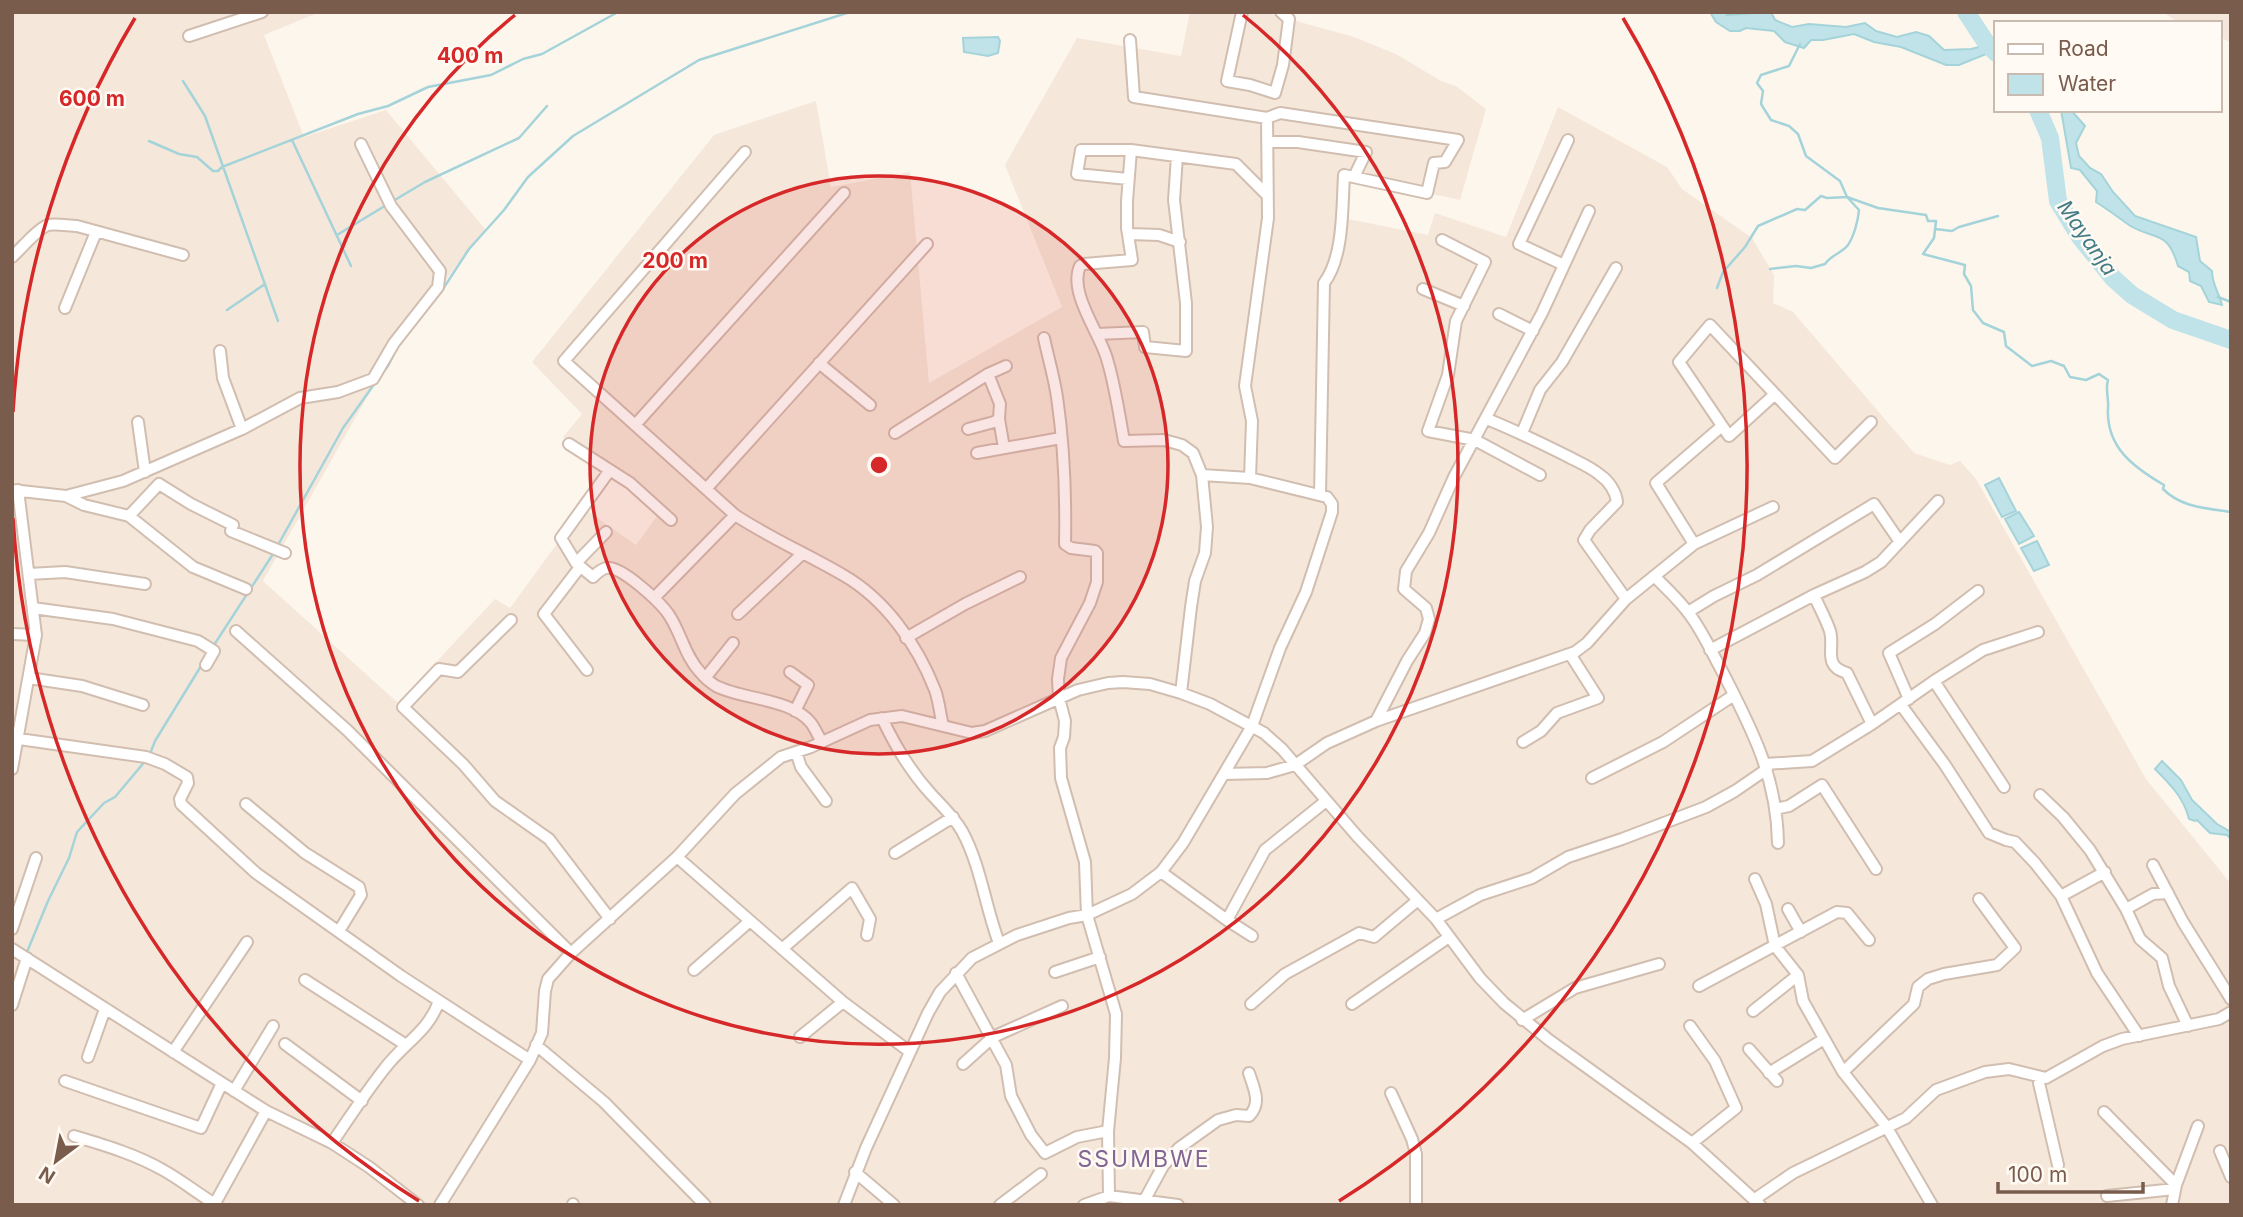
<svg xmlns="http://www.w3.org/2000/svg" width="2243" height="1217" font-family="Inter,sans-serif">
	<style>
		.residential { fill: #f5e8da }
		.water { fill: #bfe3e8; stroke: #a5d3da; stroke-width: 2 }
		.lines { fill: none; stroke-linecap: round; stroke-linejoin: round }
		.stream { stroke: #a5d3da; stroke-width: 2.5 }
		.river { stroke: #bfe3e8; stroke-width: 18 }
		.street-casing { stroke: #d1beb0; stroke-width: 14 }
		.street { stroke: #fff; stroke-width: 10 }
		.ring { fill: none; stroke: #d62828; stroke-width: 3.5 }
		.labels { text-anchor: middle; stroke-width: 5; stroke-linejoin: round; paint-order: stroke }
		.water-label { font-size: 21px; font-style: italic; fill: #437c86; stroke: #fffaf3 }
		.quarter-label { font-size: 23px; letter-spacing: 2px; fill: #846695; stroke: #fffaf3 }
		.centre { fill: #d62828; stroke: #fffaf3; stroke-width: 3.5 }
		.ring-label { font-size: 21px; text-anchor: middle; font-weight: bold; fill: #d62828; stroke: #fffaf3; stroke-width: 5; stroke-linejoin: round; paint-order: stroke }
	</style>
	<rect width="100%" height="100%" fill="#fdf6ec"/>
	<path class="residential" d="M 12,12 L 320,12 L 264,35 L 304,137 L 386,110 L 486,230 L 457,265 L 396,346 L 263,581 L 398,703 L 495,599 L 510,608 L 583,508 L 636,545 L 662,509 L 563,437 L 582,414 L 532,362 L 714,135 L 816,101 L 831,187 L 910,172 L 929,383 L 1062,307 L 1005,165 L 1077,38 L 1181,56 L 1190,12 L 1264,12 L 1354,37 L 1396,54 L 1441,81 L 1456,86 L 1486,109 L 1460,200 L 1344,175 L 1338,217 L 1428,235 L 1435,213 L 1506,237 L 1558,107 L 1667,167 L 1682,189 L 1752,238 L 1774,275 L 1773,303 L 1793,312 L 1914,453 L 1950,465 L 1960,461 L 1976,479 L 2146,779 L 2231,884 L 2231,1205 L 12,1205 Z
		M 2163,12 L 2231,12 L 2231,43 L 2220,37 L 2220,23 L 2179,23 Z"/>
	<path class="water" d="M 1710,12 L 1725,12 L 1727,15 L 1771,12 L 1775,20 L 1792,27 L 1809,24 L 1846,27 L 1865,23 L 1876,31 L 1897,37 L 1916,32 L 1929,36 L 1944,50 L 1971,49 L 1996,43 L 1996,54 L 1991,52 L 1959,65 L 1946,65 L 1901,47 L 1874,42 L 1854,34 L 1823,40 L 1811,40 L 1804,48 L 1785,42 L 1774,31 L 1746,28 L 1740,31 L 1730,31 L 1716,22 Z
		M 998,37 L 1000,41 L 998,53 L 988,56 L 964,52 L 963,38 Z
		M 2061,110 L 2071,110 L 2085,126 L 2076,143 L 2079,156 L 2090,168 L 2101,174 L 2113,192 L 2135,216 L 2196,237 L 2200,261 L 2212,271 C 2212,285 2219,292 2222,305 L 2209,302 L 2201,286 L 2190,281 L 2189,272 L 2178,266 C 2167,228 2154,241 2129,225 C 2118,217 2107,209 2096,202 L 2097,191 L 2080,170 L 2071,168 Z
		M 1999,478 L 2016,511 L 2002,517 L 1985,485 Z
		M 2019,512 L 2034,536 L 2019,544 L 2005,519 Z
		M 2037,541 L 2049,565 L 2034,571 L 2021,548 Z
		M 2162,761 L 2181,780 L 2192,800 L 2217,824 L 2231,832 L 2231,839 L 2227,835 L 2210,833 L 2197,820 L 2195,821 L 2189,819 C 2184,798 2170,784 2155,769 Z"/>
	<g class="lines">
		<path class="stream" d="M 1800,44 L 1789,66 L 1761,75 L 1757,83 L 1763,91 L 1761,104 L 1771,120 L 1789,126 L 1798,134 L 1806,156 L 1840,181 L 1847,197 L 1878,208 L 1926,215 L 1928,221 L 1936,221 L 1934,238 L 1923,254 L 1965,265 L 1964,274 L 1971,286 L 1973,310 L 1983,323 L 2004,332 L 2006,346 L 2032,366 L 2051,361 L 2064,366 L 2070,377 L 2086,380 L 2099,374 L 2108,380 C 2105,390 2109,398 2108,408 C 2106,447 2133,467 2164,485 L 2163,489 C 2182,508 2206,508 2231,512
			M 183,81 L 205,116 L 278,321
			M 292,140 L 351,266
			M 149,141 L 179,154 L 197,157 L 213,171 L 218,171 L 222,167 L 358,114 L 388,106 L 428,87 L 491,75 L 523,59 L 542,54 L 618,12
			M 393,201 L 425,182 L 519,138 L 547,106
			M 1935,229 L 1952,231 L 1959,227 L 1998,216
			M 337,235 L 388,204
			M 1717,288 L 1723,272 L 1745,247 L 1758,226 L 1797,209 L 1805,210 L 1821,196 L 1827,198 L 1847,197 L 1859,210 C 1858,221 1854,236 1848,245 C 1842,253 1831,255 1825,264 L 1811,268 L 1796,266 L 1770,269
			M 2218,297 L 2231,302
			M 227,310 L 265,284
			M 425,312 L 441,292 L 469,249 L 504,210 L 528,177 L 573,136 L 699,60 L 850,12
			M 381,375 L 388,366 L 394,354
			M 278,545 L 343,428 L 375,383
			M 214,645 L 275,551
			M 150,754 L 155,741 L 201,666
			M 27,952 L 48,901 L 69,858 L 77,832 L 104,803 L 115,797 L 147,759"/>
		<path class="river" d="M 1966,12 L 1985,41 L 1996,53
			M 2038,110 L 2050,138 L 2058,201 L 2080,237 L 2113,278 L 2132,295 L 2173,320 L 2231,340"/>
		<g class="street-casing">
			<path id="street" d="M 1242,12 L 1227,81 L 1250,85 L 1275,93 L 1283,65 L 1289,19 L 1281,12
				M 189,36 L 262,12
				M 1130,40 L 1134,97 L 1267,118 L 1280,113 L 1458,140 L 1445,162 L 1434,163 L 1427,193 L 1344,175 C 1342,207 1344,257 1324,283 L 1320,495
				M 1267,142 L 1298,142 L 1366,152 L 1354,177
				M 1131,150 L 1127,201 L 1127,228 L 1132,260 L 1084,264 L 1080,266 C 1068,293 1100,333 1107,359 C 1115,385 1119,414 1124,441 L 1164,440 L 1182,445 L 1193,453 L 1202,475 L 1207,527 L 1205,553 L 1195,581 L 1191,607 L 1181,693
				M 1128,179 L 1077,174 L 1081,150 L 1131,150 L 1236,164 L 1267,195
				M 1130,234 L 1159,235 L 1180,242
				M 1442,240 L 1485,262 L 1456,321 L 1448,375 L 1428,431 L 1475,440 L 1540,475
				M 12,257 C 21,249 37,229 48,225 C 56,223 69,226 77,226 L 183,255
				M 1564,265 L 1519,244 L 1568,140
				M 1423,289 L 1464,306
				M 65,308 L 96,232
				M 1499,314 L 1533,331
				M 1097,334 L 1143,332 L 1145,347 L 1186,351 L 1186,303 L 1174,200 L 1177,156
				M 1044,338 C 1048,357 1054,377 1057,397 C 1064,445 1066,495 1065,544 L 1071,548 L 1095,551 L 1097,553 L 1097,582 L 1090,603 L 1061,658 L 1058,679 L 1059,698 L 1065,721 L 1064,737 L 1060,748 L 1061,778 L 1085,862 L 1087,915 L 1116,1014 L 1115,1058 L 1108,1131 L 1109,1196
				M 220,351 L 223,378 L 242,429
				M 819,363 L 870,405
				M 1774,395 L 1729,436 L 1679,362 L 1710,325 L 1835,458 L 1871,422
				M 999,419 L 1004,448
				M 1487,419 C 1514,430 1541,443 1567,456 C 1578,462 1591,467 1600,475 C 1609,481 1616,492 1617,502 L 1590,530 L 1584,540 L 1626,599
				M 138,422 L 145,472
				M 635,425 L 844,193
				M 968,429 L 994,422 L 999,419 L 1000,404 L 988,374
				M 895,433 L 988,374 L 1006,366
				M 1522,433 L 1540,390 L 1562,362 L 1616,268
				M 569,444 L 630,483 L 671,520
				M 977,453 L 1061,438
				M 610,470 L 561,538 L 576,563 L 593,577 C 596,574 601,569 606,568 C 621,565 661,603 669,615 C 681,633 685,656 700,672 C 704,677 711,683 716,686 C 743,700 791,698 811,723 C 815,728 818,736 822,742
				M 1250,478 L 1252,421 L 1245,386 L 1268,218 L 1267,118
				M 706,489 L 927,244
				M 12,490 L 66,496 L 123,481 L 242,429 L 300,398 L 338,392 L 373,379 L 394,343 L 438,287 L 440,271 L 391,206 L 361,144
				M 66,496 L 84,505 L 129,516 L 193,567 L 246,589
				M 735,515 L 564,361 L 745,152
				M 129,516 L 159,484 L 191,504 L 233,525 L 231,531 L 285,553
				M 1694,544 L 1656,483 L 1722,426
				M 576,563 L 606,532
				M 580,567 L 544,614 L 587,670
				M 29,574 L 65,572 L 145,584
				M 1654,576 C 1665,587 1677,598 1687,611 C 1701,628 1711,651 1722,671 C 1752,729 1777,777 1778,843
				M 1814,595 C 1819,607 1826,619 1830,631 C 1835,648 1822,666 1847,673 L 1872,724
				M 654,598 L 735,515 C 770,538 807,554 843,575 C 885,599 917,644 935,690 C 939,701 940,714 943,726
				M 33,608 L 113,619 L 198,641 L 214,651 L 206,665
				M 1688,612 L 1714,596 L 1757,575 L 1874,504 L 1900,542
				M 738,614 L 802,554
				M 511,620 L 458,672 L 439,669 L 403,707 L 463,764 L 495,801 L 549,839 L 610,919
				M 236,631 L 347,730 L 571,953
				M 12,634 L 36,635
				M 906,638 L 965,604 L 1020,577
				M 1710,650 L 1814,595 L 1865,572 L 1881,562 L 1938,501
				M 790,672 L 808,685 L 795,711
				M 706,677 L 733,643
				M 29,678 L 82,686 L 143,705
				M 1934,681 L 2004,787
				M 1909,699 L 1889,653 L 1935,624 L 1978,591
				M 1901,705 L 1945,765 L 1989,833 L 2006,840 L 2015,842 L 2035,863 L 2061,896 L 2097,973 L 2139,1036
				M 882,718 C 895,746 910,771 931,794 C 942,806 954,817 962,831 C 981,866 985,906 999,943
				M 1376,721 L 1407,661 L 1425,633 L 1429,619 L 1426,608 L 1404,589 L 1406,571 L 1429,533 L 1454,477 L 1542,313 L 1589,211
				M 19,739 L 146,757 L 165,764 L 187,777 L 188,783 L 180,799 L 181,804 L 256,873 L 401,976 L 530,1060
				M 1523,742 L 1541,731 L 1557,713 L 1598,698 L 1570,654
				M 796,752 L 801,767 L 826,801
				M 1765,764 L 1812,761 L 1872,724 L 1934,681 L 1983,650 L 2038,632
				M 12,769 L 36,635 L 18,490
				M 1224,774 L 1267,773 L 1295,765 L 1327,743 L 1376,721 L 1575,652 L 1587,643 L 1626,599 L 1694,544 L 1773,507
				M 1592,778 L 1663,742 L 1734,695
				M 2040,795 L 2063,817 L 2090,850 L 2126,909 L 2140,939 L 2162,958 L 2169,986 L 2188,1026
				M 246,804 L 305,853 L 359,887 L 361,895 L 339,931
				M 1775,809 L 1789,806 L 1822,785 L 1876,869
				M 895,853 L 953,817
				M 677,857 L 843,1002 L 910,1052
				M 2153,865 L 2183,922 L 2231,999
				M 1161,872 L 1227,920 L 1252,936
				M 1755,879 L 1766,904 L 1775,946 L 1798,975 L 1803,1001 L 1843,1072 L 1886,1126 L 1932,1205
				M 2061,896 L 2105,872
				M 1788,909 L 1801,932
				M 2126,909 L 2153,894 L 2168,893
				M 1436,919 L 1480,895 L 1532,878 L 1568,857 L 1622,839 L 1706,807 L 1735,791 L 1767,769
				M 1227,920 L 1265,850 L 1326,801
				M 12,929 L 36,858
				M 12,949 L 266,1111 L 332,1143 L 369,1167 L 418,1205
				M 782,949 L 852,888 L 870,919 L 867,935
				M 694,970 L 750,921
				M 1055,972 L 1100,957
				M 956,973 L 1006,1065 L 1011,1096 L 1031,1135 L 1045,1153 L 1077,1137 L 1108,1131
				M 305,980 L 406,1045
				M 1699,986 L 1837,912 L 1847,913 L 1869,940
				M 1251,1004 L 1285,974 L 1359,933 L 1374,937 L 1418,900
				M 1352,1004 L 1449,937
				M 12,1005 L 27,958
				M 1753,1011 L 1798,975
				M 1522,1020 L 1575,988 L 1659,964
				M 1690,1026 L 1715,1061 L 1736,1108 L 1692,1143
				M 800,1037 L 843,1002
				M 285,1044 L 362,1101
				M 536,1045 L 604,1102 L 705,1205
				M 1749,1049 L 1777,1081
				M 173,1052 L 247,942
				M 88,1057 L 105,1009
				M 963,1064 L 993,1037 L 1062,1006
				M 1843,1072 L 1914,1004 L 1918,987 L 1928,979 L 1944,974 L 1997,965 L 2015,948 L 1979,899
				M 1769,1073 L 1824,1039
				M 2040,1078 L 2039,1083 L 2058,1165
				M 65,1081 L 201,1128 L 222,1083
				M 234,1091 L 273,1026
				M 1391,1093 L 1412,1139 L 1416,1154 L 1416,1205
				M 2104,1112 L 2176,1185
				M 74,1136 C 104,1145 135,1154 163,1170 C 181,1180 197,1193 215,1204
				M 332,1143 C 349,1118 366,1092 385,1068 C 403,1044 429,1031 439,1001
				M 2220,1151 L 2231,1177
				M 855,1172 L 894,1205
				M 2107,1196 L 2175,1189
				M 1755,1199 L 1793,1173 L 1906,1118 L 1936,1090 L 1985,1072 L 2009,1069 L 2046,1078 L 2103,1046 L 2122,1039 L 2219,1019 L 2231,1012
				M 1144,1201 L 1163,1166 L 1179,1148 L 1218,1120 L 1236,1115 L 1249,1116 C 1262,1103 1254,1089 1249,1073
				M 214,1205 L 266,1111
				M 440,1205 L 530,1060 L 542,1033 L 545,991 L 548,979 L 571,953 L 677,857 L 735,794 L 781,757 L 811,747 L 870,720 L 902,716 L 972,733 L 985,731 L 1078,690 L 1108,683 L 1123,682 L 1150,684 L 1181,693 L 1210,704 L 1264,733 L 1282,749 L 1357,836 L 1436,919 L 1480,978 L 1504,1003 L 1549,1040 L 1692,1143 L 1760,1205
				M 573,1205 L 573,1204
				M 844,1205 L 866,1148 L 928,1013 L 940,992 L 972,958 L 1017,935 L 1069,918 L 1087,915 L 1132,894 L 1161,872 L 1183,843 L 1252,726 L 1280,648 L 1306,592 L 1332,512 L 1332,504 L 1327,497 L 1250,478 L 1202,475
				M 1000,1205 L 1041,1174
				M 1084,1205 L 1109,1196 L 1178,1205
				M 2172,1205 L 2176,1185 L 2198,1126"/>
		</g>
		<use href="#street" class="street"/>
	</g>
	<circle cx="879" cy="465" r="289" fill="#d62828" fill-opacity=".12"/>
	<g class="ring">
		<circle cx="879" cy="465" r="289"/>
		<path d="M1243 15A579 579 0 1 1 515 15"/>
		<path d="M419 1201A868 868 0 0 1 13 518M13 412A868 868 0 0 1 135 18M1623 18A868 868 0 0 1 1339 1201"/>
	</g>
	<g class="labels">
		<g class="water-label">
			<text transform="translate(2087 238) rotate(55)" y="7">Mayanja</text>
		</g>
		<g class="quarter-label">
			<text x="1144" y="1167">SSUMBWE</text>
		</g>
	</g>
	<circle cx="879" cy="465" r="10" class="centre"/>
	<g class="ring-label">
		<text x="470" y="63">400 m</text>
		<text x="92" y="106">600 m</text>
		<text x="675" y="268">200 m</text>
	</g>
	<rect width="2243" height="1217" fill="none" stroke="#7a5c4d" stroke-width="28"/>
	<rect x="1994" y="21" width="228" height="91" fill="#fffaf3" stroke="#cabbb1" stroke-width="2"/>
	<rect x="2008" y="44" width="35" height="10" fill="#ffffff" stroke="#cabbb1" stroke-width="2"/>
	<text x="2058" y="56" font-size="21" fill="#7a5c4d">Road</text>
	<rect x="2008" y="74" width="35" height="21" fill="#bfe3e8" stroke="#cabbb1" stroke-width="2"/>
	<text x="2058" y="91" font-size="21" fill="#7a5c4d">Water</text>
	<g transform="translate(56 1161) rotate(212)" stroke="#fffaf3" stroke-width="5" paint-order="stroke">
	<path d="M0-5L12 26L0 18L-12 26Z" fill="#7a5c4d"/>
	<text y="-10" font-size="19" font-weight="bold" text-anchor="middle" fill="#7a5c4d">N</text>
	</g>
	<path d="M1998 1182v10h145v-10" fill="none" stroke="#7a5c4d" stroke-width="3.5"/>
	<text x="2008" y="1182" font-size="21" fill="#7a5c4d" stroke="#fffaf3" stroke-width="5" paint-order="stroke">100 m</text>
</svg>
